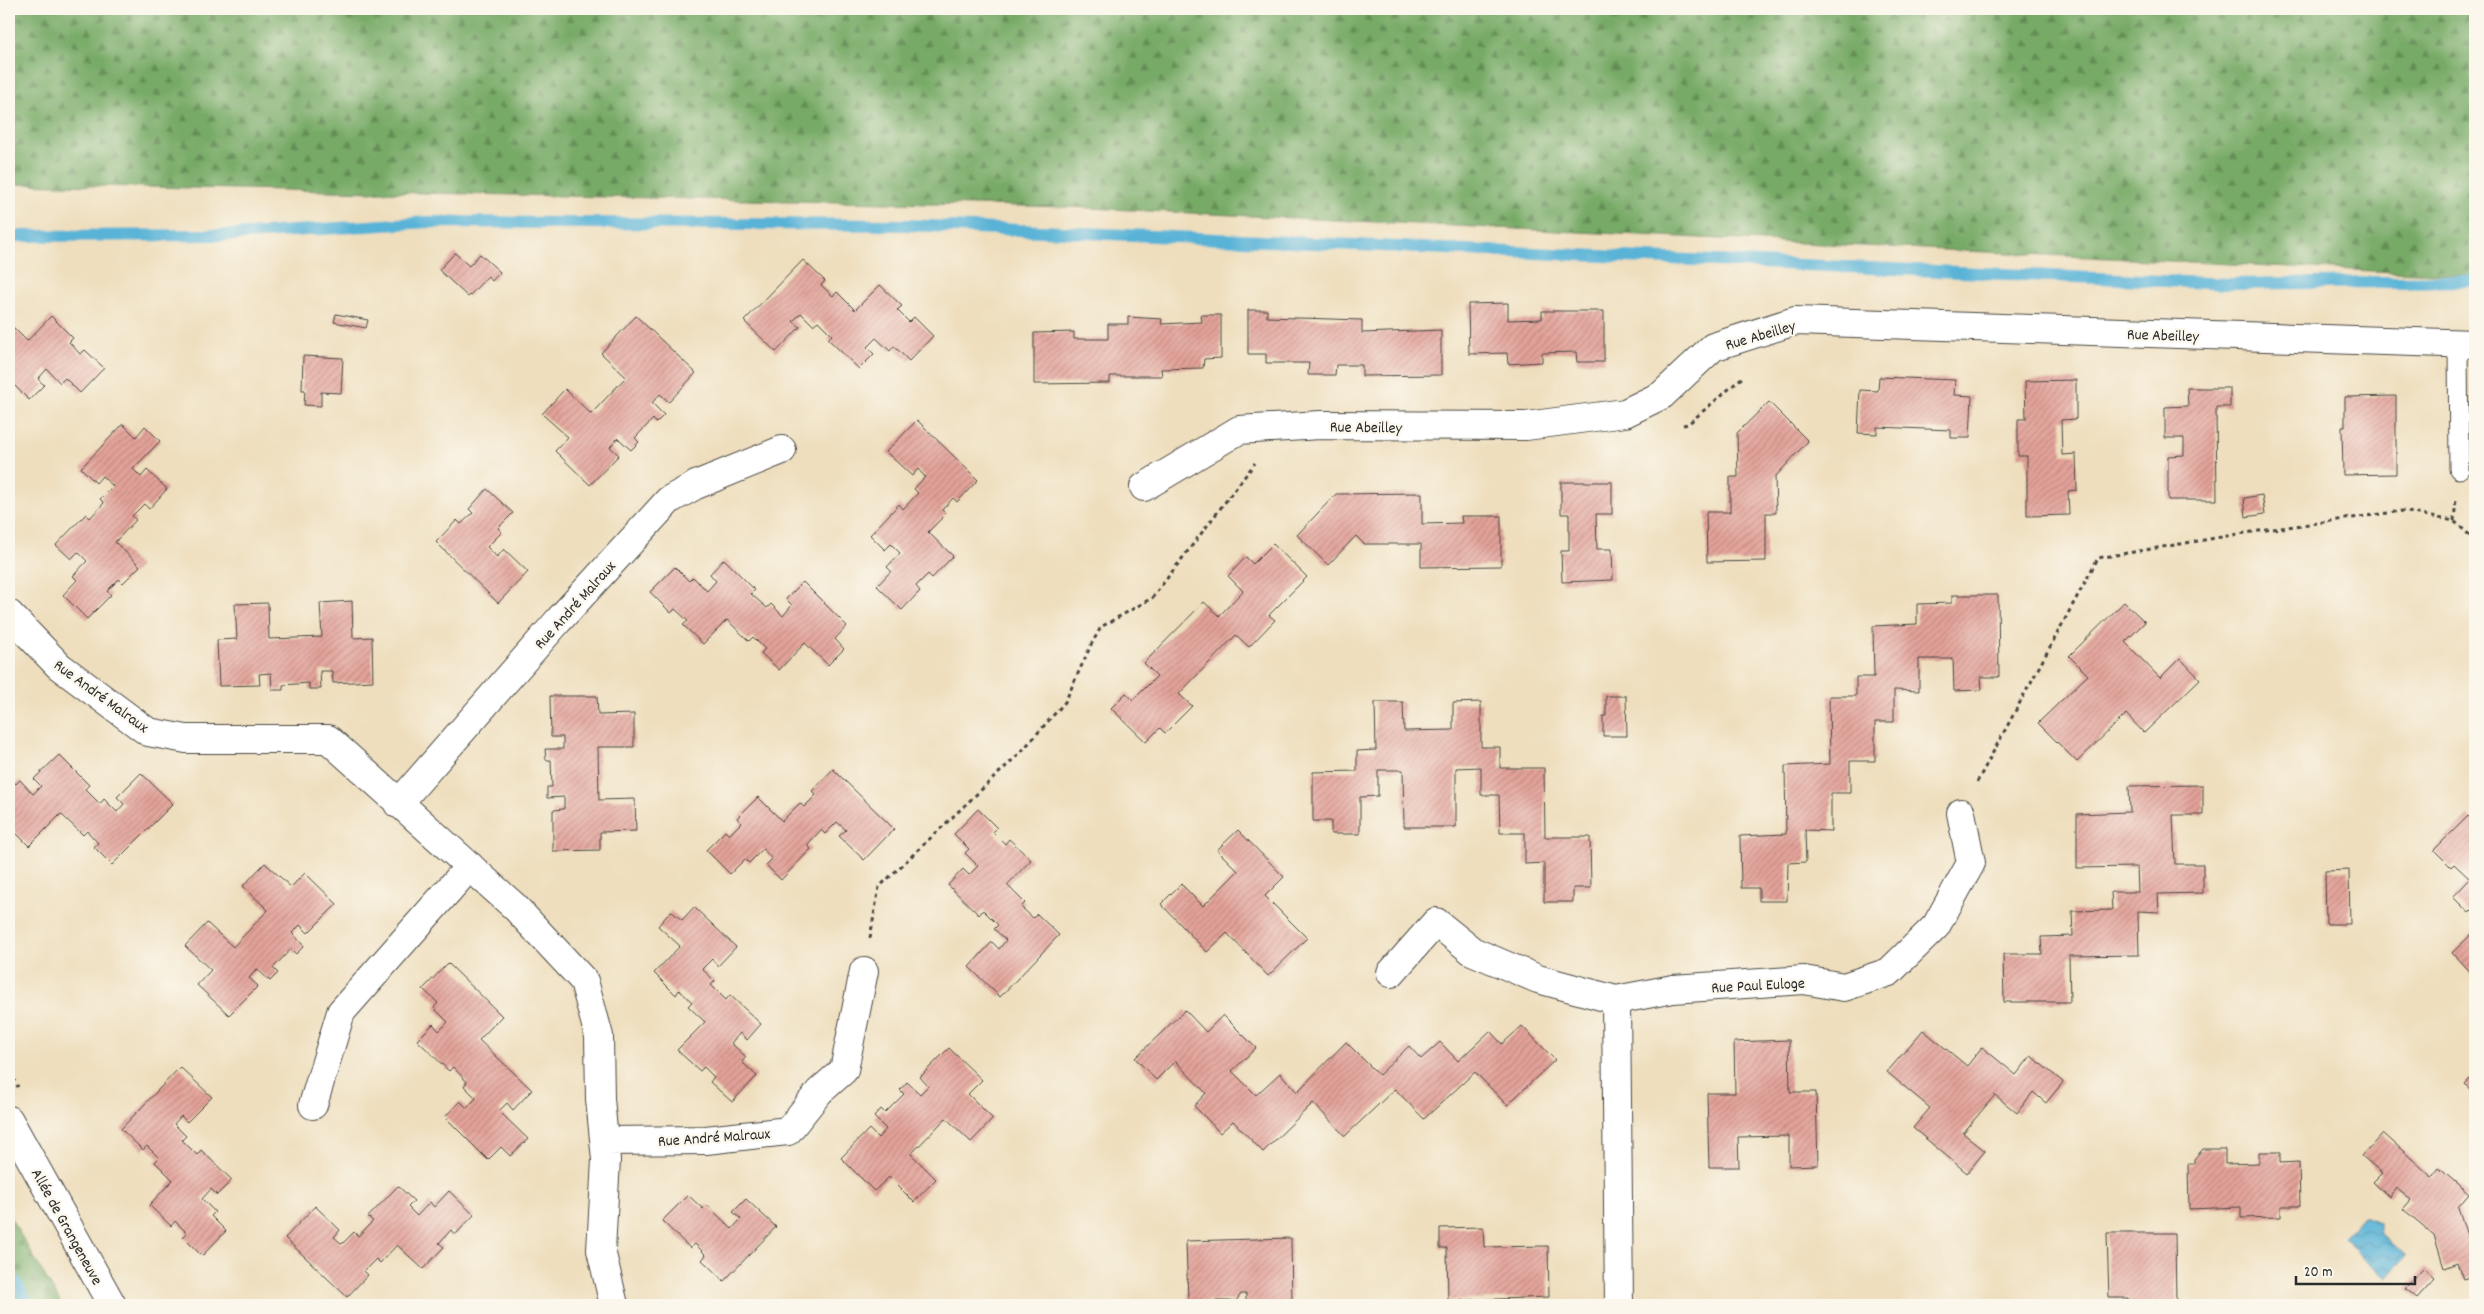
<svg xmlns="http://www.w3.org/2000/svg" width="2484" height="1314" font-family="Dekko,sans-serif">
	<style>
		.forest { fill: url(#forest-firs); stroke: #516a48 }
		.water { fill: url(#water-waves); stroke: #426f81 }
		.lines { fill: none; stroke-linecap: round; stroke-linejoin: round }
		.stream { stroke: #59b3d7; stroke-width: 12 }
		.building { fill: url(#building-hatch) }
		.lane-casing { stroke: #484641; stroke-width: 21 }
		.street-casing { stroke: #484641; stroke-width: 30 }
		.path { stroke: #484641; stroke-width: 3; stroke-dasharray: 4 4; stroke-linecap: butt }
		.lane { stroke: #fff; stroke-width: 19 }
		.street { stroke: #fff; stroke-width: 28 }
		.labels { text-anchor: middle; stroke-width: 4.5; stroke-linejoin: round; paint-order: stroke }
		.street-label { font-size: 16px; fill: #2b2b2b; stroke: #fbf7ec }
	</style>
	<defs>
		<pattern id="forest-firs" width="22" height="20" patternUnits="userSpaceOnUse" patternTransform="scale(1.25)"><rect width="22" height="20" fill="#7a6"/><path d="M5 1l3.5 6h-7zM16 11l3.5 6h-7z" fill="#628b54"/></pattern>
		<pattern id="water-waves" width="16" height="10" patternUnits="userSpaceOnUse" patternTransform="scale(1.25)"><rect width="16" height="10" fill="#59b3d7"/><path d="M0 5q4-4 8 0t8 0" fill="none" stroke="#4a92af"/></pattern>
		<pattern id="building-hatch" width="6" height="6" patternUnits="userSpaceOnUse" patternTransform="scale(1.25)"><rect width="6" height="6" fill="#e4a39a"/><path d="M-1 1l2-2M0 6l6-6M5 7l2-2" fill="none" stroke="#b9857e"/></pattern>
	</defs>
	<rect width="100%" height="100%" fill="#fbf7ec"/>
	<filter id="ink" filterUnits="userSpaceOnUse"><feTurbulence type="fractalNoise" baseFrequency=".02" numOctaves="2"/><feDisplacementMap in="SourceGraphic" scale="10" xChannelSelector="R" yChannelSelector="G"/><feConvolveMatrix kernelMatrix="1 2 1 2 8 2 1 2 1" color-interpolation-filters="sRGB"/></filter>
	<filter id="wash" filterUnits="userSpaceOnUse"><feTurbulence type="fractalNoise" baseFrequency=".0096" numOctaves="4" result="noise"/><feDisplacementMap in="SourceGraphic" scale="20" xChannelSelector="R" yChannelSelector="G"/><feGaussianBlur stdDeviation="1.12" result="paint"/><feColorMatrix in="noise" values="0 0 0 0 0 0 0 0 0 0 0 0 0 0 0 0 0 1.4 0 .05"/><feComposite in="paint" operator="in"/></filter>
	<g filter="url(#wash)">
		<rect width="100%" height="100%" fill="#eedebd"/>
		<path class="forest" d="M 9,9 L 2475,9 L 2475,276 L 1068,207 L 9,184 Z
			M 9,1215 L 62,1305 L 9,1305 Z"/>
		<path class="water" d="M 2363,1216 L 2379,1222 L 2379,1231 L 2406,1256 L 2386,1278 L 2343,1238 Z"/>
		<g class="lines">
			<path class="stream" d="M 9,236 L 231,235 L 428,222 L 906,225 L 2230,284 L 2475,281
				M 9,1271 L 29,1305"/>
		</g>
		<g id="blocks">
			<path class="building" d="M 455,253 L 469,266 L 480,254 L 500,272 L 492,281 L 488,276 L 468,297 L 439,270 Z
				M 803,260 L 825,281 L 821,285 L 833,296 L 837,292 L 855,310 L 880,285 L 902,306 L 897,310 L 909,322 L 914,317 L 933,336 L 909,361 L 894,346 L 890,351 L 876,338 L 867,347 L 874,354 L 859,369 L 828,339 L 832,335 L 818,321 L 813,325 L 801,313 L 793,321 L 800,327 L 776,352 L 744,321 Z
				M 1508,303 L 1508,320 L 1542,319 L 1542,311 L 1604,311 L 1604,362 L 1577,362 L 1576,352 L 1542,353 L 1542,362 L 1508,364 L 1507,353 L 1469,354 L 1468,304 Z
				M 1248,310 L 1267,310 L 1267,317 L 1362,320 L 1362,333 L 1441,330 L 1441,375 L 1362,376 L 1362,365 L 1336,365 L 1335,375 L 1308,375 L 1309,363 L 1266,363 L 1266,354 L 1248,354 Z
				M 336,314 L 368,320 L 366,328 L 334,322 Z
				M 1201,315 L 1221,315 L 1221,358 L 1204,359 L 1203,368 L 1161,369 L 1162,376 L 1110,376 L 1110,383 L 1034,384 L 1034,333 L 1074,332 L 1074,339 L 1108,339 L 1108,324 L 1128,324 L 1128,317 L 1162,319 L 1161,324 L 1202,322 Z
				M 51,316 L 73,338 L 69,342 L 80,354 L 85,350 L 104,368 L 80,393 L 65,378 L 60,383 L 47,369 L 38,379 L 44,385 L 29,400 L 9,380 L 9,323 L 27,341 Z
				M 636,316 L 696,373 L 669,402 L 660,394 L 652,403 L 664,415 L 656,423 L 653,419 L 635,438 L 639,442 L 631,450 L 618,438 L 610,447 L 619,455 L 590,485 L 555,451 L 568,437 L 542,414 L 565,389 L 591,414 L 626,377 L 601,353 Z
				M 303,356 L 343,358 L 341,393 L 321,392 L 321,406 L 304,405 L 305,390 L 302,390 Z
				M 1879,377 L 1955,380 L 1954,395 L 1972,396 L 1970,438 L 1951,438 L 1951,430 L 1877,427 L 1877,434 L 1858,433 L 1860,390 L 1878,391 Z
				M 2076,380 L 2076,419 L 2061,420 L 2062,455 L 2076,454 L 2077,490 L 2068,491 L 2069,515 L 2027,516 L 2027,456 L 2018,456 L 2018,419 L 2026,419 L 2025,381 Z
				M 2187,388 L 2230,388 L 2230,407 L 2216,407 L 2217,500 L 2168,500 L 2168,456 L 2184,455 L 2184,438 L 2165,438 L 2165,407 L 2188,406 Z
				M 2396,396 L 2396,474 L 2343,475 L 2342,427 L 2345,427 L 2345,397 Z
				M 1769,402 L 1808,441 L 1775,477 L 1776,513 L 1766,513 L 1766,561 L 1707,562 L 1706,512 L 1730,512 L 1730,477 L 1738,477 L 1737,433 Z
				M 917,420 L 978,480 L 957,502 L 953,498 L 942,510 L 946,514 L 928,532 L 953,556 L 932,578 L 928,574 L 916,586 L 920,591 L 902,610 L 877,586 L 891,571 L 887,567 L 900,553 L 891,544 L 885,550 L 870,535 L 899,504 L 903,509 L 918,493 L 914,489 L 925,477 L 918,469 L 912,476 L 886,452 Z
				M 123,424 L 136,437 L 145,426 L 160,441 L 133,469 L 141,477 L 147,470 L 167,489 L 149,509 L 144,504 L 132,516 L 136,520 L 115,542 L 140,566 L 123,583 L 119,579 L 107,591 L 111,595 L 87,619 L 63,595 L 77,580 L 73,576 L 87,561 L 78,552 L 71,559 L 56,545 L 86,514 L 90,518 L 104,503 L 100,499 L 113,486 L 102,476 L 96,483 L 81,468 Z
				M 1561,482 L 1612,482 L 1612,514 L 1596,514 L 1597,549 L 1612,549 L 1613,580 L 1562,582 L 1561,551 L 1569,551 L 1569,514 L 1561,514 Z
				M 487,489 L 513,513 L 498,528 L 502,532 L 487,547 L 497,557 L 504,549 L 528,572 L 498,603 L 436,542 L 457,520 L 461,524 L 473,513 L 469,509 Z
				M 1422,493 L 1422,524 L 1462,523 L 1461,516 L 1501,516 L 1501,566 L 1421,567 L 1421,544 L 1364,544 L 1356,536 L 1328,565 L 1297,535 L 1336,494 Z
				M 2262,495 L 2265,514 L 2246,517 L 2244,498 Z
				M 1273,544 L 1307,577 L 1269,615 L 1275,620 L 1249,647 L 1236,635 L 1179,694 L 1192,706 L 1165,733 L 1160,728 L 1146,742 L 1111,708 L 1126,693 L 1133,700 L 1157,676 L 1144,663 L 1204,602 L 1219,616 L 1243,591 L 1228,576 L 1246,557 L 1253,564 Z
				M 724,559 L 755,590 L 751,594 L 767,608 L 771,604 L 783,616 L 792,605 L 786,599 L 803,582 L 847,626 L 835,639 L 844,649 L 828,665 L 805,643 L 779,670 L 761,653 L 765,649 L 753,637 L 749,641 L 727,620 L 703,644 L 683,625 L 688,621 L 675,609 L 671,613 L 650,592 L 675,567 L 689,581 L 693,577 L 707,591 L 716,581 L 710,574 Z
				M 1952,595 L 1998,595 L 1999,677 L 1981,677 L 1982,690 L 1954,691 L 1953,659 L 1919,659 L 1919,691 L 1894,690 L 1894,722 L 1875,722 L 1875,761 L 1850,761 L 1850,793 L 1831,793 L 1831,831 L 1805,830 L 1806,862 L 1788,863 L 1787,901 L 1759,901 L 1759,888 L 1741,888 L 1740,836 L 1786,834 L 1785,766 L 1830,764 L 1829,696 L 1856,696 L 1856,677 L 1874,677 L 1873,626 L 1917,624 L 1917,604 L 1952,603 Z
				M 352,601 L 353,638 L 372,637 L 373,681 L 333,683 L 332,671 L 320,671 L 321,689 L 309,689 L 309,683 L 283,685 L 283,690 L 272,690 L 271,673 L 259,674 L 260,685 L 219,686 L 217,640 L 237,639 L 235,604 L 268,603 L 269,639 L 322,637 L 320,603 Z
				M 2124,602 L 2145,622 L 2125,642 L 2160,678 L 2180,658 L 2200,679 L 2144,733 L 2126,714 L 2077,762 L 2038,723 L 2088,675 L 2069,656 Z
				M 2473,662 L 2475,662 L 2475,690 L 2473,690 Z
				M 550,696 L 597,696 L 598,715 L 634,714 L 634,747 L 598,747 L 599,800 L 635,799 L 636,831 L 600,832 L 600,850 L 553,851 L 553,810 L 564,809 L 564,797 L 547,798 L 547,787 L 552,787 L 551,760 L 546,760 L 545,749 L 563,749 L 563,737 L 551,737 Z
				M 1606,696 L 1626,696 L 1627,736 L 1603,736 L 1603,716 L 1606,716 Z
				M 1375,702 L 1403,702 L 1404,731 L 1453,730 L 1453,703 L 1481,702 L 1481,747 L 1500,747 L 1500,768 L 1544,768 L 1545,837 L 1590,837 L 1591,888 L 1573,888 L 1573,902 L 1544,902 L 1544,863 L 1525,864 L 1525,833 L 1500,833 L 1499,795 L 1481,795 L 1481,767 L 1456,768 L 1456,827 L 1404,827 L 1403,770 L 1378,770 L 1378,796 L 1360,797 L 1360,834 L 1331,834 L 1331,821 L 1313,821 L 1313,772 L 1357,771 L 1357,751 L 1376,750 Z
				M 2473,740 L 2475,740 L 2475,768 L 2473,768 Z
				M 59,755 L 89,785 L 85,789 L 100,804 L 104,799 L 117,812 L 124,804 L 117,797 L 141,773 L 173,804 L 112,865 L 94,847 L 98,843 L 87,831 L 83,835 L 61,814 L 29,846 L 9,826 L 11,821 L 9,818 L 9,778 L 16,784 L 20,780 L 33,794 L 41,786 L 34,779 Z
				M 833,769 L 894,829 L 864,860 L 839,836 L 846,830 L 837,822 L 825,834 L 821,830 L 807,845 L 811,849 L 781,880 L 766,865 L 772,859 L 763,849 L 749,863 L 745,859 L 730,874 L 706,850 L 725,831 L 729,835 L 741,823 L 737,818 L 758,797 L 782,821 L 800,803 L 804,807 L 816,795 L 812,791 Z
				M 2203,785 L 2203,815 L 2173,815 L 2175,864 L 2203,864 L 2203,893 L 2158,894 L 2159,912 L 2138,911 L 2139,955 L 2069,956 L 2070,1002 L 2004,1002 L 2003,954 L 2042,954 L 2041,937 L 2073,936 L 2072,911 L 2112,910 L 2111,892 L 2138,892 L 2137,867 L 2077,868 L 2077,814 L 2130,812 L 2129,786 Z
				M 978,809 L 997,828 L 993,832 L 1005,844 L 1009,839 L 1031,860 L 1007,885 L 1025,903 L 1021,907 L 1033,918 L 1037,914 L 1059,935 L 1000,997 L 969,967 L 992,942 L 999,949 L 1006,940 L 994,929 L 998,925 L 983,910 L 979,915 L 948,885 L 963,869 L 969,875 L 978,866 L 965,853 L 969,849 L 954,834 Z
				M 2468,816 L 2475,823 L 2475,914 L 2472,910 L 2469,913 L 2453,897 L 2470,879 L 2454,864 L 2451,867 L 2434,850 Z
				M 1238,830 L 1284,877 L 1265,896 L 1307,938 L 1268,976 L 1227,933 L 1207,952 L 1161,904 L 1181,884 L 1203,906 L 1238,871 L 1217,850 Z
				M 265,863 L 291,887 L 305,873 L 337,904 L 308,933 L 300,925 L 292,933 L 304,946 L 296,954 L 291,949 L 273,968 L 278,973 L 270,981 L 257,969 L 249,978 L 258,986 L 229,1015 L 197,985 L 211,970 L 185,946 L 207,923 L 233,947 L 268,910 L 243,886 Z
				M 2349,870 L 2350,924 L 2326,924 L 2325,871 Z
				M 694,907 L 736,947 L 718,966 L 712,959 L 702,969 L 715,981 L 711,985 L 726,1000 L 730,995 L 761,1024 L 747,1040 L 740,1033 L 731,1043 L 746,1057 L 742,1062 L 757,1076 L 732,1102 L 710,1082 L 714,1077 L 704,1067 L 700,1071 L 677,1050 L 705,1022 L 688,1006 L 692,1002 L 679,990 L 676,995 L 654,973 L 680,946 L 658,926 L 671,911 L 682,920 Z
				M 2475,931 L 2475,978 L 2452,953 Z
				M 448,963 L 502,1016 L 479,1040 L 532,1090 L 513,1110 L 507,1103 L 499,1111 L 528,1139 L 510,1156 L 501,1147 L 488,1160 L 445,1117 L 460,1101 L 467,1108 L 476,1098 L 464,1086 L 467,1082 L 453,1067 L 449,1071 L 417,1040 L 433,1024 L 439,1031 L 448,1022 L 434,1008 L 438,1003 L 423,989 Z
				M 1185,1010 L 1206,1032 L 1223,1015 L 1256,1048 L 1232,1071 L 1256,1095 L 1280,1073 L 1297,1092 L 1346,1042 L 1379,1075 L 1409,1046 L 1421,1059 L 1440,1042 L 1458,1061 L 1490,1031 L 1502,1044 L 1522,1026 L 1555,1060 L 1507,1105 L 1475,1072 L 1424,1119 L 1395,1089 L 1345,1136 L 1313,1103 L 1263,1152 L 1233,1121 L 1220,1133 L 1207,1119 L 1194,1106 L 1206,1093 L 1175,1061 L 1156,1080 L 1135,1058 Z
				M 1923,1030 L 1967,1066 L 1982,1047 L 2016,1075 L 2031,1056 L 2063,1082 L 2046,1103 L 2033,1092 L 2017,1113 L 1995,1095 L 1963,1133 L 1985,1151 L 1967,1173 L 1913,1128 L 1930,1108 L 1887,1072 Z
				M 1789,1040 L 1790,1092 L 1816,1092 L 1818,1165 L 1789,1166 L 1789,1136 L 1738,1137 L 1739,1167 L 1709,1167 L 1707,1093 L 1735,1093 L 1734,1042 Z
				M 949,1048 L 982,1080 L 968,1094 L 993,1119 L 971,1142 L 946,1118 L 911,1154 L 936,1179 L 914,1202 L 889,1177 L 874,1191 L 841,1158 L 869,1129 L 878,1138 L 886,1129 L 874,1117 L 881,1109 L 885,1113 L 904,1094 L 900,1090 L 907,1082 L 920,1094 L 928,1086 L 920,1077 Z
				M 180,1067 L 212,1097 L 187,1122 L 181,1116 L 174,1124 L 186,1136 L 182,1140 L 197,1155 L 201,1150 L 232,1180 L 217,1195 L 211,1189 L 202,1199 L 215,1212 L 211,1216 L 226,1231 L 202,1256 L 183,1237 L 187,1233 L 175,1221 L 171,1226 L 149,1205 L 173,1180 L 155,1162 L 159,1158 L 147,1146 L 143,1150 L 121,1129 Z
				M 2475,1074 L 2475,1095 L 2465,1084 Z
				M 2383,1133 L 2432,1177 L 2439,1168 L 2469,1194 L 2458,1207 L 2468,1239 L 2475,1237 L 2475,1275 L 2463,1279 L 2457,1263 L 2444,1268 L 2434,1235 L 2403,1209 L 2411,1200 L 2396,1188 L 2389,1197 L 2373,1182 L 2382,1173 L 2362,1156 Z
				M 2203,1149 L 2225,1149 L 2225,1164 L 2259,1163 L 2259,1152 L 2280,1152 L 2280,1163 L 2299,1162 L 2300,1206 L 2281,1206 L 2281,1217 L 2241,1218 L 2241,1207 L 2189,1209 L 2188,1164 L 2194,1164 L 2194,1159 Z
				M 398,1186 L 414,1201 L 408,1207 L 417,1216 L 430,1202 L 434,1207 L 449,1191 L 474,1215 L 455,1235 L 451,1230 L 439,1243 L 444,1247 L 423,1269 L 397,1245 L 380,1263 L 376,1259 L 364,1271 L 368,1275 L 347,1297 L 285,1238 L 315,1206 L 340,1230 L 334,1237 L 342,1244 L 354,1232 L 358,1236 L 373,1221 L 368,1217 Z
				M 688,1195 L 703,1209 L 707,1205 L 732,1229 L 741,1219 L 733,1212 L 746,1199 L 776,1227 L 724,1281 L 702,1260 L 706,1255 L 695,1244 L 690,1248 L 662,1221 Z
				M 1483,1227 L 1484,1247 L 1548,1246 L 1549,1297 L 1448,1301 L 1447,1248 L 1440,1248 L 1440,1228 Z
				M 2107,1233 L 2175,1233 L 2176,1304 L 2128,1305 L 2128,1298 L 2109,1298 Z
				M 1291,1238 L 1292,1305 L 1246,1305 L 1246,1294 L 1241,1294 L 1236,1301 L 1188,1301 L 1186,1241 Z
				M 2424,1268 L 2435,1278 L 2417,1298 L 2405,1288 Z"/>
		</g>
	</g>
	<g filter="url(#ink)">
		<use href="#blocks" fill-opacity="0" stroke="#484641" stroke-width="1"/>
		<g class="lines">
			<g class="lane-casing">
				<path id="lane" d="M 2458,343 L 2459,469"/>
			</g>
			<g class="street-casing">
				<path id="street" d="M 1144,487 L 1239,430 L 1320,425 L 1526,426 L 1625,413 L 1662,395 L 1713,347 L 1795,321 L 2475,344
					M 9,614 L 59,666 L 148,732 L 186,739 L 328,739 L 515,907 L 584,981 L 599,1036 L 600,1099 L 606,1160 L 601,1250 L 614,1305
					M 398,804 L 558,621 L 669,500 L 696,485 L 782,450
					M 1391,973 L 1436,922 L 1472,951 L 1538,979 L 1616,1000 L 1619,1305
					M 1616,1000 L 1673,989 L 1804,980 L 1844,987 L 1889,972 L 1936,926 L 1971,863 L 1961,813
					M 313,1105 L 341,1012 L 470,866
					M 9,1120 L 112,1305
					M 605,1141 L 706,1140 L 788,1131 L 819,1092 L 844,1070 L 864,971"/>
			</g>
			<path class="path" d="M 1683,425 L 1688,424 L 1744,376
				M 2454,521 L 2456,499
				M 1977,782 L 2098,558 L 2245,533 L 2402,511 L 2454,521 L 2475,540
				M 870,938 L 879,887 L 1021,752 L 1065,702 L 1091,645 L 1101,627 L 1152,598 L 1255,463
				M 9,1071 L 18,1087"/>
			<use href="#lane" class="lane"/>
			<use href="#street" class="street"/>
		</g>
	</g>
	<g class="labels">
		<g class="street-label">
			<text transform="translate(1760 334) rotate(-16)" y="6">Rue Abeilley</text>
			<text transform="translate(2163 334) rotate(2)" y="6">Rue Abeilley</text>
			<text transform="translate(1366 426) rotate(1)" y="6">Rue Abeilley</text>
			<text transform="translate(574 604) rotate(-48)" y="6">Rue André Malraux</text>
			<text transform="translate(102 695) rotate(36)" y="6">Rue André Malraux</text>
			<text transform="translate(1758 984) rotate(-3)" y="6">Rue Paul Euloge</text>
			<text transform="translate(714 1136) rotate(-4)" y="6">Rue André Malraux</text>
			<text transform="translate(68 1226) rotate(61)" y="6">Allée de Grangeneuve</text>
		</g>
	</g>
	<rect width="2484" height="1314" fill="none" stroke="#fbf7ec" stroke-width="30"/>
	<path d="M2296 1276v8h119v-8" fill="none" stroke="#2b2b2b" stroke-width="2.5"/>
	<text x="2304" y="1276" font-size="15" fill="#2b2b2b" stroke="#fbf7ec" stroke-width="4" paint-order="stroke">20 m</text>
</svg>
